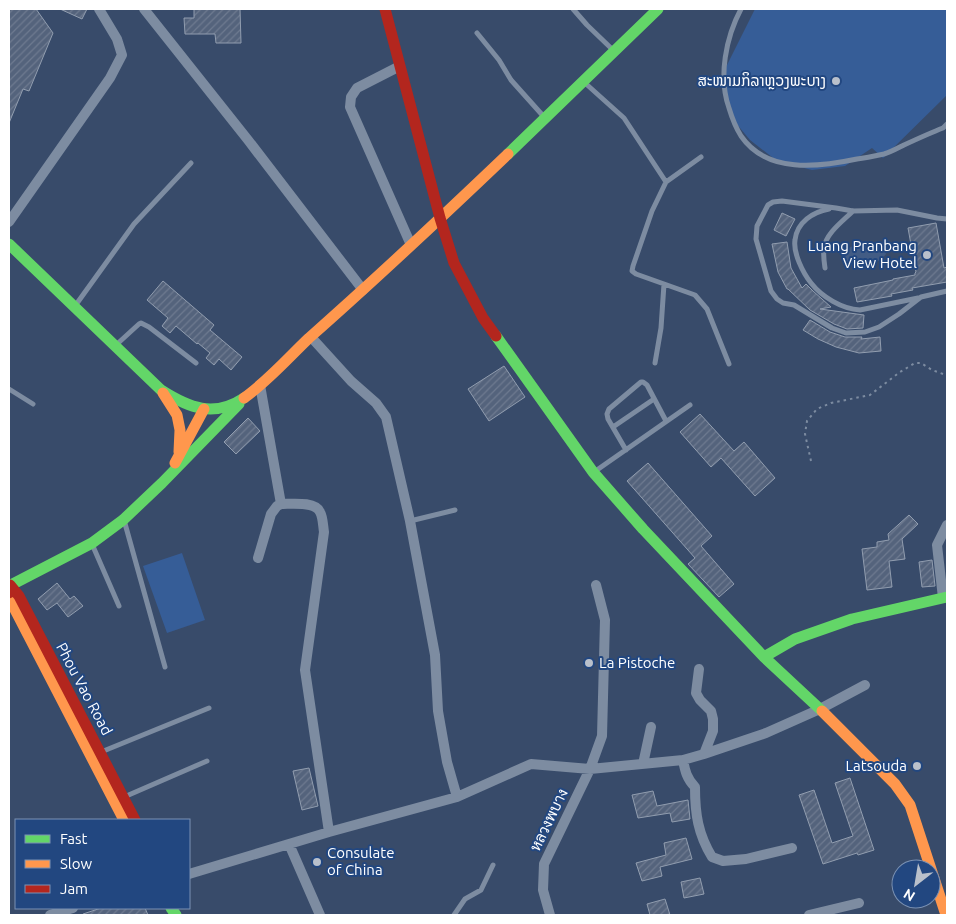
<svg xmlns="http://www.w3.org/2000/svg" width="956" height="924" font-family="Ubuntu,'Noto Sans Lao',Sarabun,sans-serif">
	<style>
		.park { fill: #365d97 }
		.water { fill: #425c85 }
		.building { fill: url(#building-hatch); stroke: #919daf }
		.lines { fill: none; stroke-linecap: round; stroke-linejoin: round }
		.path { stroke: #7d8ca1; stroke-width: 2; stroke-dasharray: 2.5 4; stroke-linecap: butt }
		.lane { stroke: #7d8ca1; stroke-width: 5 }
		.street { stroke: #7d8ca1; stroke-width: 10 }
		.fast { stroke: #63d668; stroke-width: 11 }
		.slow { stroke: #ff974d; stroke-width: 11 }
		.jam { stroke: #b3261e; stroke-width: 11 }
		.poi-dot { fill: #b9c0cb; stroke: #224780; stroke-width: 2 }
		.labels { text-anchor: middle; stroke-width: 4; stroke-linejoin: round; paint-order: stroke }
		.poi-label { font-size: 15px; fill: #fff; stroke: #224780; text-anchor: end }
		.street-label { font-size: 15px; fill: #fff; stroke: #224780 }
	</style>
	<defs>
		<pattern id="building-hatch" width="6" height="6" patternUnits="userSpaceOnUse" patternTransform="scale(1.25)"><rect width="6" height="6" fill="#54637c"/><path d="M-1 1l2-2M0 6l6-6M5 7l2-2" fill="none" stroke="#6e7a90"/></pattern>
	</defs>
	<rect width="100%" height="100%" fill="#384b6a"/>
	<path class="park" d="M 755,9 L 947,9 L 947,95 L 883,158 L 872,148 L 845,166 L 812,170 L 777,161 L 750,140 L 735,122 L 726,96 L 726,67 Z
		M 182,553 L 205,620 L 167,633 L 143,566 Z"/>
	<path class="water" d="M 870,243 C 877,245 884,246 886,254 C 877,267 848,273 842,255 C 849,245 858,244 870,243 Z"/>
	<path class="building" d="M 9,9 L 36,9 L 53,33 L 29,91 L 23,89 L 9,123 Z
		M 60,9 L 87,9 L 82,19 Z
		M 194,9 L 240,9 L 241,43 L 216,43 L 215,34 L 185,34 L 184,18 L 194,18 Z
		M 782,213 L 795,219 L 786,236 L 774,230 Z
		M 936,223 L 944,268 L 947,267 L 947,282 L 912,288 L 913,290 L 891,294 L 892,296 L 857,302 L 854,288 L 893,280 L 893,279 L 915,275 L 915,273 L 916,272 L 908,228 Z
		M 787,242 L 791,268 L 802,288 L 806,284 L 813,291 L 831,307 L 820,309 L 864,315 L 863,328 L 847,329 L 834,324 L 810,310 L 788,289 L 787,289 L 778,272 L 772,244 Z
		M 163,281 L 214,325 L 210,330 L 242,357 L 231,370 L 219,359 L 214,365 L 206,358 L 210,353 L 198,343 L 197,344 L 176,326 L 170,333 L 162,326 L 168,318 L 147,300 Z
		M 810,320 L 830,332 L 845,337 L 862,337 L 861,339 L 880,337 L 881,351 L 859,353 L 836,347 L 818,339 L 803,330 Z
		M 504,366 L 525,397 L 489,421 L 468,389 Z
		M 700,414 L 734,451 L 744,442 L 775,478 L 755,496 L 721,458 L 711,467 L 680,432 Z
		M 248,418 L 260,431 L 236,454 L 224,442 Z
		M 648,463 L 712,536 L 701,546 L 734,584 L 719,597 L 688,564 L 695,558 L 627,481 Z
		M 909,515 L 918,524 L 902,539 L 905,559 L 889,561 L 892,587 L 867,590 L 862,549 L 877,547 L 877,542 L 889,540 L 888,534 Z
		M 932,560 L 935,586 L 922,587 L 919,562 Z
		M 57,583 L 70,599 L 74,596 L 83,606 L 68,617 L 57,603 L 47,610 L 38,599 Z
		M 309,768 L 318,806 L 302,810 L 293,771 Z
		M 850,778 L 874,850 L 858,855 L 857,853 L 823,864 L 799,795 L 814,790 L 832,843 L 853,836 L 835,783 Z
		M 653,791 L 657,806 L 688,800 L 690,819 L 672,822 L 670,813 L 638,818 L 632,795 Z
		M 686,838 L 692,859 L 660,867 L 662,876 L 642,881 L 636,863 L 666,855 L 664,843 Z
		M 700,878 L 704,894 L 684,898 L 681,882 Z
		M 665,899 L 670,915 L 650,915 L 647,904 Z
		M 101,908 L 145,908 L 148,915 L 83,915 L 83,914 Z"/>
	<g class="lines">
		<path class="path" d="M 811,461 L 805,434 L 807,421 L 817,409 L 831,403 L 870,395 L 900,372 L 915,363 L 921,363 L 932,370 L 943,374 L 947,374"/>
		<path class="lane" d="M 573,9 L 587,25 L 614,51
			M 741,9 C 726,37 718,77 729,108 C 732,118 736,128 741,136 C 767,174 819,167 857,159 C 866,158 875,156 884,154 C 891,152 898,148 904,145 C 917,139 930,133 943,128 L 947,124
			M 477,33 L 499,60 L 511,80 L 545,118
			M 585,83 L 624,118 L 666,182 L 652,211 L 633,266 L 632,271 L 636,274 L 695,295 L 707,309 L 729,364
			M 666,182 L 701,157
			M 829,209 C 813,212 797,222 795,240 C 793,253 803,273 811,283 C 822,297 842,309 860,310 L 918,298
			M 947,219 L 937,218 L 897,210 L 853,211 L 836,208 L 782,201 L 773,202 L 768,205 L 757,226 L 756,239 L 771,291 L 777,299 L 783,303 L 794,305 L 832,328 L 846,333 L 865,332 L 879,327 L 899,314 L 921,297 L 947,291
			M 825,268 C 824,261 823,255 824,248 C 826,233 843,221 853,211
			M 75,306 L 134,224 L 191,163
			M 116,345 L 139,324 L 141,323 L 149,327 L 196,363
			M 655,363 L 661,328 L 664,284
			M 9,389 L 33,404
			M 613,427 L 654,399
			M 626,450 L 608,419 L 607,414 L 609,409 L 641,382 L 643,382 L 647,385 L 666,421
			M 594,472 L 690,405
			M 124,520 L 165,667
			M 410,521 L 455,510
			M 92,544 L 119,606
			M 101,752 L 209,708
			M 124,797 L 207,761
			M 454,915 L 465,899 L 481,890 L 493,865"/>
		<path class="street" d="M 144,9 L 248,140 L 363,290
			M 400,66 L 357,88 L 351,97 L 350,107 L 411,245
			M 9,222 L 110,78 L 122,55 L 117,39 L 99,9
			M 311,337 L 351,381 L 376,403 L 386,417 L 410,521 L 435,655 L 438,711 L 447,762 L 457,797
			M 281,504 C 292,504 315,501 320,512 C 323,517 323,526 324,532 L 305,670 L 329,832
			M 258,558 L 271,514 L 277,506 L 281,504 L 260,385
			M 943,598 L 937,545 L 947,525
			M 699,669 L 696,693 L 700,700 L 711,711 L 713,719 L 713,731 L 704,754
			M 683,760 C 685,771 687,779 695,787 C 695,814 698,834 712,857 L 723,861 L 746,859 L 792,848
			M 643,764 L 651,727
			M 289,844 L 320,915
			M 189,874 L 329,832 L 457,797 L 531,764 L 590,769 L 683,760 L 704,754 L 766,733 L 820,709 L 865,685
			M 50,915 L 73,908
			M 550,915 L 543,890 L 544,864 L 590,769 L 602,736 L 605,620 L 596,585
			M 809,915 L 859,903"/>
		<path class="fast" d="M 508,154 L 658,9
			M 9,244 L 161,390 C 189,408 214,418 244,398
			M 496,336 L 593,472 L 643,529 L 764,657 L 822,711
			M 9,586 L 92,543 L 123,520 L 162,483 L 239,404
			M 764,657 L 795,639 L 852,619 L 947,597
			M 171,908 L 176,915"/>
		<path class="slow" d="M 163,393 L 177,415 L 180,430 L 179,452
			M 244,398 C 268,381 288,358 309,338 C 377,278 443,216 508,154
			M 175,463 L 204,409
			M 9,593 L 9,598 L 124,820
			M 822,711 L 895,784 L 910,805 L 946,915"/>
		<path class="jam" d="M 385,9 L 440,218 L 454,263 L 483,318 L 496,336
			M 9,593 L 10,585 L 19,596 L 135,820"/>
	</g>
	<g class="poi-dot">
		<circle cx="836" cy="81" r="5"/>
		<circle cx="927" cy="255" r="5"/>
		<circle cx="589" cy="663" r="5"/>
		<circle cx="917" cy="766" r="5"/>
		<circle cx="317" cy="862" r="5"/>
	</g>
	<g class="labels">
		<g class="poi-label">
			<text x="826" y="86">ສະໜາມກິລາຫຼວງພະບາງ</text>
			<text x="917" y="251">Luang Pranbang<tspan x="917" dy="17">View Hotel</tspan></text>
			<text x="599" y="668" text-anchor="start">La Pistoche</text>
			<text x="907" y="771">Latsouda</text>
			<text x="327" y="858" text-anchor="start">Consulate<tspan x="327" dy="17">of China</tspan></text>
		</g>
		<g class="street-label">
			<text transform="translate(84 689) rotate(62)" y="5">Phou Vao Road</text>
			<text transform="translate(549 820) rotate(-64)" y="5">หลวงพบาง</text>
		</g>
	</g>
	<rect width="956" height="924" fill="none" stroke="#ffffff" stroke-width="20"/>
	<rect x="15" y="819" width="175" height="90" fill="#224780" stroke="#7a91b3"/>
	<rect x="25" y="835" width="25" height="8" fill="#63d668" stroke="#7a91b3"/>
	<text x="60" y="844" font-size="15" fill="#ffffff">Fast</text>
	<rect x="25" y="860" width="25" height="8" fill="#ff974d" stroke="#7a91b3"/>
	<text x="60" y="869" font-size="15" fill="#ffffff">Slow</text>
	<rect x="25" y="885" width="25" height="8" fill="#b3261e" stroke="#7a91b3"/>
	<text x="60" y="894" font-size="15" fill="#ffffff">Jam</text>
	<g transform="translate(916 884) rotate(211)"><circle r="24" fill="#224780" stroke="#7a91b3"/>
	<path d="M0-4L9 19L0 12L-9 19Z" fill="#b9c0cb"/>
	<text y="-8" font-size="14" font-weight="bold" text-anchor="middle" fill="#ffffff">N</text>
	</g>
</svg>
